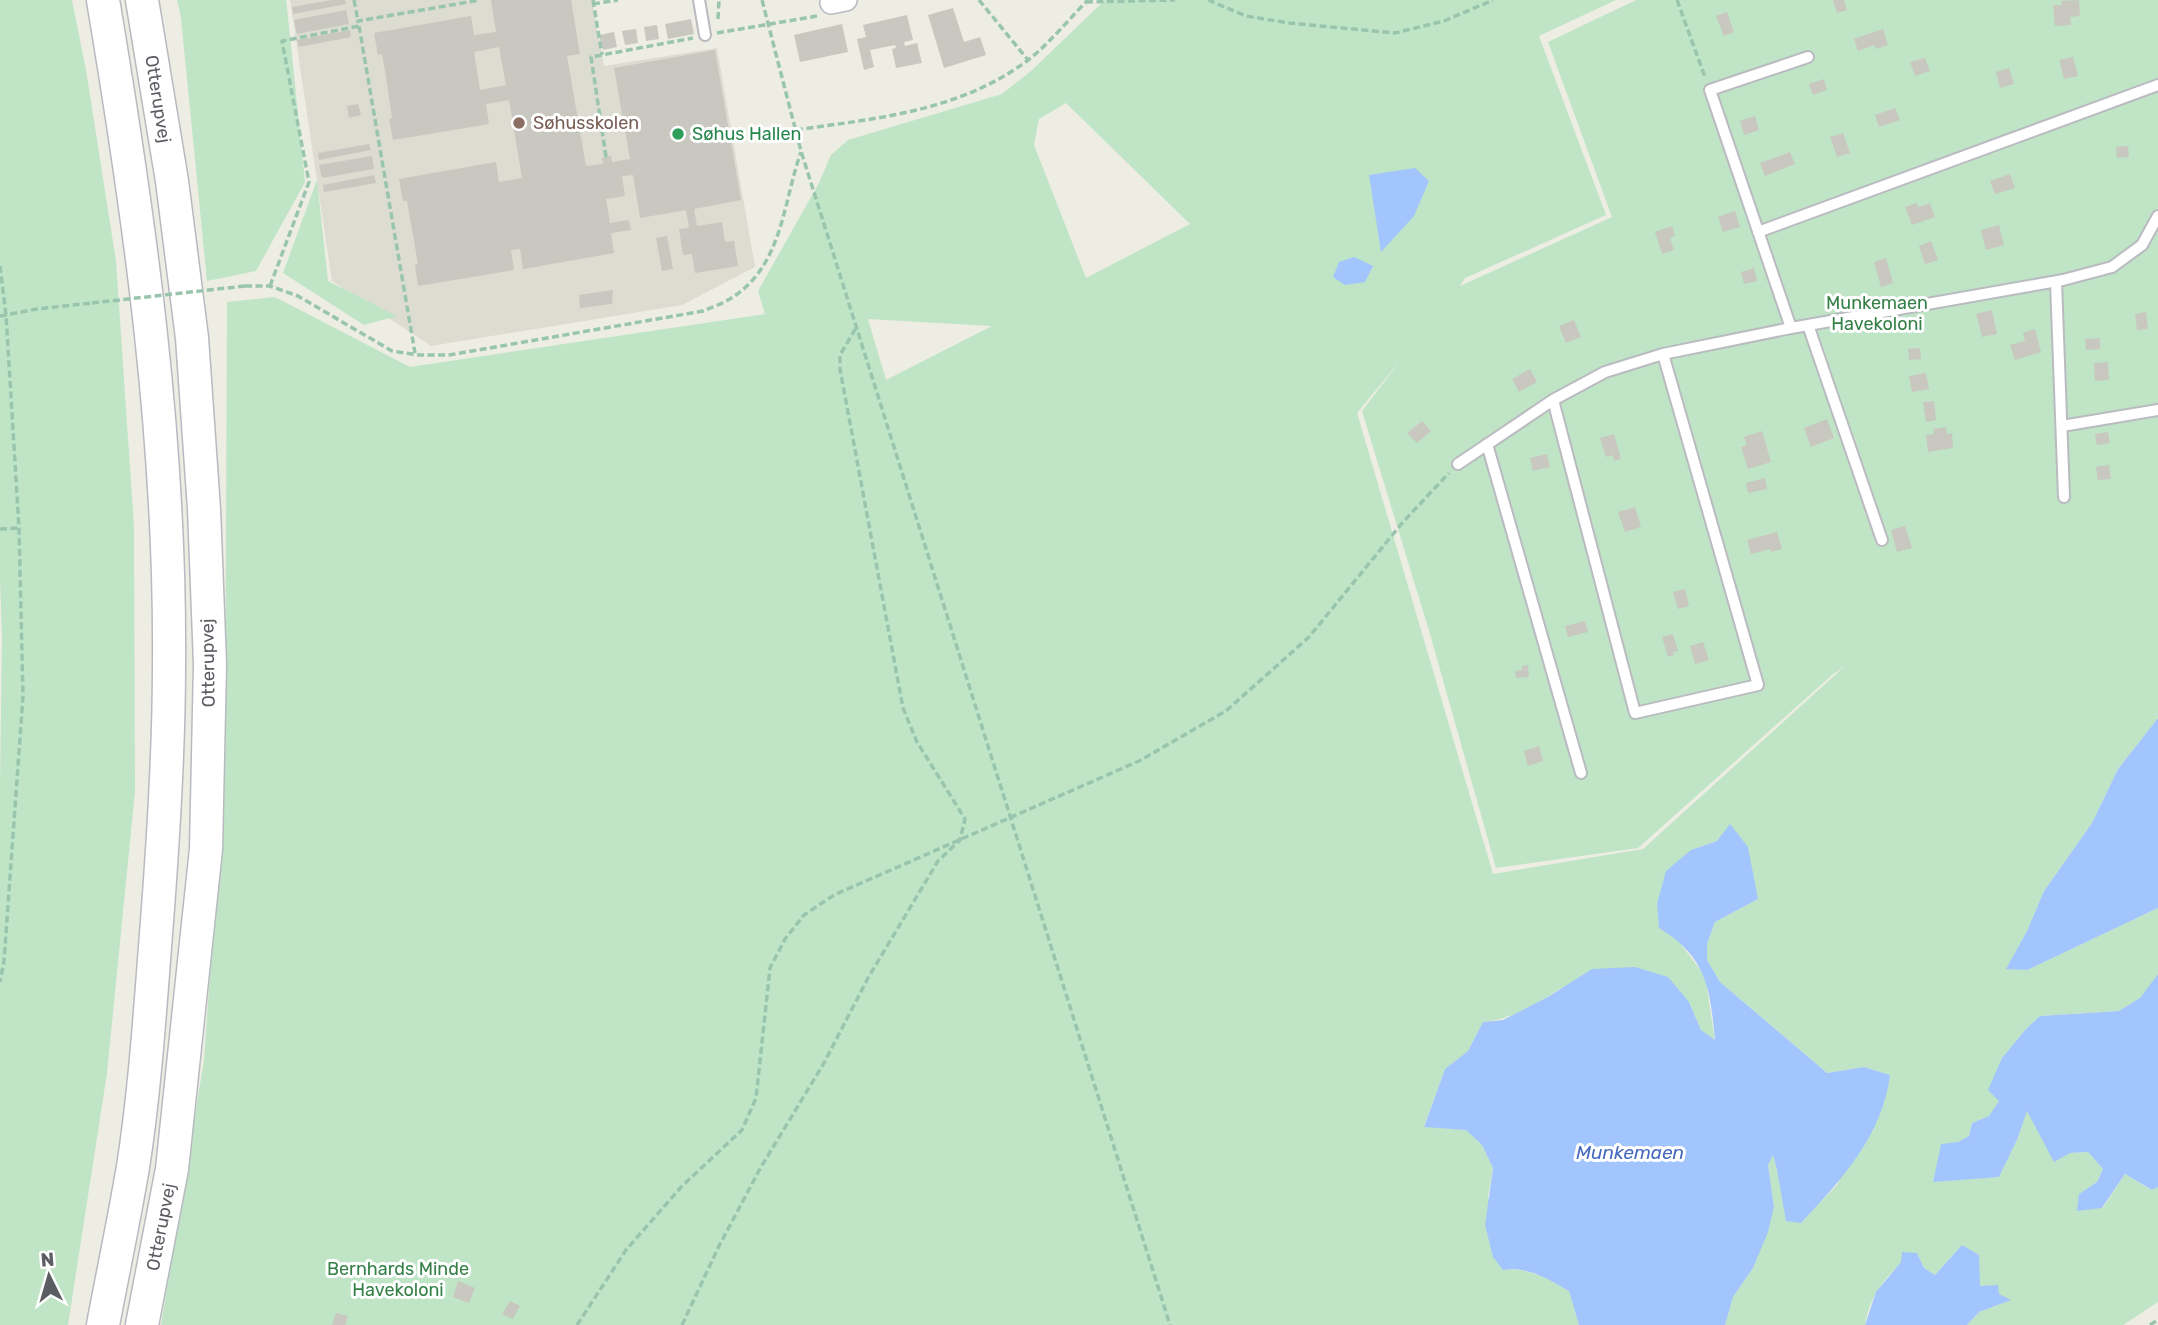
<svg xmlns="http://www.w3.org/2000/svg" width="2158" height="1325" font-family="Rubik,sans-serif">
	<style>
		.education { fill: #dddcd1 }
		.green { fill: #bfe5c6; fill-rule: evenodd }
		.water { fill: #a3c5fd }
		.building { fill: #c8c7c0; fill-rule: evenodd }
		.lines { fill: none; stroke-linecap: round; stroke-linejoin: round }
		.lane-casing { stroke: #babbc1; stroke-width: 14 }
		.street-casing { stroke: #babbc1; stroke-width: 24 }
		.secondary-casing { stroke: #b8bac1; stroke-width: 35 }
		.path { stroke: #99c5ae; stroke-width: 3.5; stroke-dasharray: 7 3.5; stroke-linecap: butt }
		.lane { stroke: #fff; stroke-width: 10 }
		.street { stroke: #fff; stroke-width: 21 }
		.secondary { stroke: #fff; stroke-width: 32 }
		.path-bridge { stroke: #99c5ae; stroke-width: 3.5; stroke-dasharray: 7 3.5; stroke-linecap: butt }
		.education-dot { fill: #8d6e63; stroke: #fff; stroke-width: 2.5 }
		.leisure-dot { fill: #2e9e5b; stroke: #fff; stroke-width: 2.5 }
		.labels { text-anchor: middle; stroke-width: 6; stroke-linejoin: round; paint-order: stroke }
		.street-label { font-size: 18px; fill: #5b5d63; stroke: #fff }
		.education-label { font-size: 18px; fill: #785e54; stroke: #fff; text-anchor: start }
		.leisure-label { font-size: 18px; fill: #27864d; stroke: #fff; text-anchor: start }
		.park-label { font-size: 18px; fill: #358046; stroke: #fff }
		.water-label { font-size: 19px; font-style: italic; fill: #466ac0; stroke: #fff }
	</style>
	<rect width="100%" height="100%" fill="#edede3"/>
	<path class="education" d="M 290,0 L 592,0 L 604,66 L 717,48 L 755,267 L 682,305 L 431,346 L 332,281 Z"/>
	<path class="green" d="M 0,0 L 72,0 L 86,70 L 116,261 L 134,527 L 135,791 L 107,1073 L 68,1325 L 0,1325 L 0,786 L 2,636 L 0,578 Z
		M 177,0 L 286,0 L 287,7 L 305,182 L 256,271 L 207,281 L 181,18 Z
		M 1105,0 L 1616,0 L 1539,36 L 1606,215 L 1465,278 L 1460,286 L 1612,217 L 1548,42 L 1636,0 L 2158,0 L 2158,718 L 2118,769 L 2092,823 L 2044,891 L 2027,931 L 2007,968 L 2027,970 L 2158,908 L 2158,974 L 2141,998 L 2119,1011 L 2040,1016 L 2026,1029 L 2002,1058 L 2000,1101 L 1989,1116 L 1972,1123 L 1969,1136 L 1958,1142 L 1933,1181 L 1999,1177 L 2017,1140 L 2027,1110 L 2070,1153 L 2088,1152 L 2103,1169 L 2097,1182 L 2079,1194 L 2103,1208 L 2125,1174 L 2151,1190 L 2158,1187 L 2158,1302 L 2123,1325 L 1967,1325 L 1979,1312 L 2010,1300 L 1979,1286 L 1962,1245 L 1935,1275 L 1924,1268 L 1917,1253 C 1891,1267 1869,1295 1865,1325 L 1725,1325 L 1733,1297 L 1753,1268 L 1774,1207 L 1768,1165 L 1773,1154 L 1777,1170 L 1801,1223 L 1837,1185 L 1890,1075 L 1864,1067 L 1827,1073 L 1720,982 L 1707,960 L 1707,944 L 1715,922 L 1758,899 L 1717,841 L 1691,850 L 1659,928 L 1676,938 L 1705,976 L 1715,1041 L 1701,1030 L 1689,1002 L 1561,988 C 1538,1004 1512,1019 1483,1022 L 1468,1051 L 1445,1069 L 1424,1126 L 1467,1130 L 1482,1145 L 1493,1168 L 1488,1196 L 1503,1270 C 1529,1267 1548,1279 1569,1291 L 1579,1325 L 161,1325 L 204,1060 L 225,760 L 227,302 L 275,297 L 410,367 L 765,314 L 758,291 L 819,183 L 831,155 L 848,140 L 1002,94 L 1031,71 ZM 1066,103 L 1190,224 L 1086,278 L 1034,145 L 1039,119 ZM 868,319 L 991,326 L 992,326 L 886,380 ZM 1400,361 L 1362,411 L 1430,634 L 1496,868 L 1638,848 L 1832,675 L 1845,666 L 1643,849 L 1493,874 L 1357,413 Z
		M 317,180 L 328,281 L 397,316 L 364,325 L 283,273 Z"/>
	<path class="water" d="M 1415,168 L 1429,181 L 1414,216 L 1381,252 L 1369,175 Z
		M 1354,257 L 1373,266 L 1365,282 L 1345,285 L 1333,277 L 1339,262 Z
		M 2158,718 L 2158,908 L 2027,970 L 2006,969 L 2027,931 L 2044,891 L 2092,823 L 2118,769 Z
		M 1730,824 L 1748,847 L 1758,899 L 1715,922 L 1707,944 L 1707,960 L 1720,982 L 1827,1073 L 1864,1067 L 1890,1075 C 1883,1134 1841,1181 1801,1223 L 1786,1221 L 1777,1170 L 1773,1155 L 1768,1165 L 1774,1207 L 1768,1232 L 1753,1268 L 1733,1297 L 1725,1325 L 1579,1325 L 1569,1291 C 1548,1279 1528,1266 1503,1270 L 1493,1257 L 1485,1225 L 1493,1168 L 1482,1145 L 1466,1130 L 1424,1127 L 1445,1069 L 1468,1051 L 1483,1022 L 1503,1020 L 1548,997 L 1592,969 L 1635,967 L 1668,977 L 1689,1002 L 1701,1030 L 1715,1040 C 1710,989 1707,957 1659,928 L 1657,904 L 1666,871 L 1691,850 L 1717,841 Z
		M 2158,974 L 2158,1187 L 2152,1190 L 2125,1174 L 2102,1208 L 2077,1211 L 2079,1194 L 2097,1182 L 2103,1169 L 2088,1152 L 2070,1153 L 2054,1162 L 2027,1111 L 2017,1140 L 1999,1177 L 1933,1182 L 1941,1144 L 1958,1142 L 1969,1136 L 1972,1123 L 1989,1116 L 1999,1101 L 1988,1090 L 2002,1058 L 2026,1029 L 2040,1016 L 2119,1011 L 2140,998 Z
		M 1962,1245 L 1979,1255 L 1980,1286 L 1998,1285 L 1999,1294 L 2011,1300 L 1979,1312 L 1967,1325 L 1865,1325 L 1876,1292 L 1901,1262 L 1902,1252 L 1917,1253 L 1924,1268 L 1935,1275 Z"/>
	<path class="building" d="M 332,0 L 345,0 L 346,4 L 293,14 L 292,7 Z
		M 491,0 L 571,0 L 580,54 L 567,56 L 586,166 L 603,164 L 602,158 L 606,157 L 611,156 L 612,162 L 630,159 L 614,68 L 715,50 L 741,200 L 694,209 L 697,226 L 722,222 L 725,242 L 734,241 L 738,266 L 695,273 L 692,254 L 683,255 L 679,229 L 689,228 L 686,210 L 640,218 L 633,175 L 622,176 L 625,196 L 606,199 L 610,223 L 629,220 L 631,230 L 611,233 L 614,253 L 523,269 L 520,249 L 511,250 L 514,270 L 418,286 L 415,265 L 418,264 L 407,201 L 403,201 L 399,179 L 496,162 L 499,182 L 522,178 L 509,100 L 486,104 L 489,124 L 393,140 L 389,119 L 392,118 L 386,77 L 382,54 L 378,55 L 374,33 L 471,16 L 474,35 L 496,32 ZM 499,47 L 506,85 L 480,90 L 474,52 Z
		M 1833,0 L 1844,0 L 1847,10 L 1837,13 Z
		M 2079,0 L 2080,16 L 2070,17 L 2071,25 L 2055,26 L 2053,5 L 2062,5 L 2061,1 Z
		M 953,8 L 964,42 L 980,37 L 986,55 L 944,68 L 928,15 Z
		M 346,10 L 349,24 L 297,34 L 294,20 Z
		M 1727,12 L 1734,32 L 1724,36 L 1716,16 Z
		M 907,15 L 913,40 L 904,42 L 905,46 L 917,43 L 922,63 L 896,68 L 892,49 L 896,48 L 895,45 L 870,50 L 874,67 L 864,70 L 857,39 L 866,37 L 863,25 Z
		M 691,19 L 694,34 L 668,39 L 665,24 Z
		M 842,24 L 848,52 L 800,62 L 794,35 Z
		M 657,25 L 659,39 L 646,41 L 644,27 Z
		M 636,29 L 638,43 L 625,45 L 622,31 Z
		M 1883,29 L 1888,45 L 1876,49 L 1874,45 L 1858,51 L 1854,39 Z
		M 350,30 L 351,37 L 299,47 L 297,40 Z
		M 614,32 L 617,47 L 603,50 L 599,35 Z
		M 2073,57 L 2078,76 L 2064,79 L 2059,60 Z
		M 1925,58 L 1930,71 L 1915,76 L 1910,62 Z
		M 2009,68 L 2014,84 L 2000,88 L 1996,72 Z
		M 1824,79 L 1827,90 L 1813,95 L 1809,84 Z
		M 358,104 L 361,115 L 349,118 L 347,106 Z
		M 1895,108 L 1900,120 L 1879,127 L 1875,115 Z
		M 1755,116 L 1759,130 L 1744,135 L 1740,121 Z
		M 1843,133 L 1850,153 L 1837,157 L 1830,137 Z
		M 369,144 L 371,150 L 319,160 L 318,153 Z
		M 2128,146 L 2129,157 L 2117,158 L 2116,147 Z
		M 1790,152 L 1795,164 L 1765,176 L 1760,163 Z
		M 372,156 L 374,169 L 322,178 L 319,165 Z
		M 2010,174 L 2015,188 L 1995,194 L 1990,181 Z
		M 374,175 L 376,183 L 324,192 L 323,185 Z
		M 1917,203 L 1918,207 L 1930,203 L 1935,217 L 1912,225 L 1905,207 Z
		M 1735,211 L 1740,227 L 1723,232 L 1718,217 Z
		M 1999,225 L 2004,245 L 1986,250 L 1981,230 Z
		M 1672,226 L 1675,236 L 1670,238 L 1674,250 L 1662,254 L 1655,232 Z
		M 667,236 L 673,269 L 662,271 L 656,238 Z
		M 1931,241 L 1938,260 L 1925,264 L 1919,246 Z
		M 1886,258 L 1893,283 L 1881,287 L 1874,262 Z
		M 1754,268 L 1757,281 L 1744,284 L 1741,272 Z
		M 613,290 L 612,304 L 580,308 L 579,295 Z
		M 1992,310 L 1997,334 L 1982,337 L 1976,314 Z
		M 2146,312 L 2148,329 L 2137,330 L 2135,314 Z
		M 1574,320 L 1581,337 L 1566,343 L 1559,326 Z
		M 2035,329 L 2041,352 L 2015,360 L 2010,345 L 2025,341 L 2023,333 Z
		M 2100,338 L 2100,349 L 2086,350 L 2085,339 Z
		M 1920,348 L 1921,359 L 1909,360 L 1908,349 Z
		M 2108,362 L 2109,380 L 2095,381 L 2094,363 Z
		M 1530,369 L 1537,382 L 1519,392 L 1512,379 Z
		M 1926,373 L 1929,389 L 1912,392 L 1909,376 Z
		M 1934,401 L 1936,420 L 1926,422 L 1923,402 Z
		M 1827,419 L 1834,438 L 1811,447 L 1804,428 Z
		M 1422,421 L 1431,431 L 1417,443 L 1407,433 Z
		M 1946,427 L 1947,434 L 1952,433 L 1953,448 L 1928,452 L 1926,435 L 1934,434 L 1933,429 Z
		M 1762,431 L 1771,462 L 1748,469 L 1741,447 L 1747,445 L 1744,437 Z
		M 2108,432 L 2110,443 L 2097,445 L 2095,434 Z
		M 1614,434 L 1621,459 L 1614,461 L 1613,455 L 1606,457 L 1600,438 Z
		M 1547,454 L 1550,467 L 1533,471 L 1530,458 Z
		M 2109,465 L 2111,479 L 2098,480 L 2096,467 Z
		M 1765,478 L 1767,489 L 1748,493 L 1746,483 Z
		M 1635,507 L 1641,527 L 1625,532 L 1618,512 Z
		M 1905,526 L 1912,548 L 1897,552 L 1891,530 Z
		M 1777,532 L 1782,549 L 1771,552 L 1770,549 L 1751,554 L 1747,540 Z
		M 1685,589 L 1689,606 L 1678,609 L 1673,592 Z
		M 1585,621 L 1588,632 L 1568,637 L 1565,626 Z
		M 1673,634 L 1678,651 L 1673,652 L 1674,655 L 1668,657 L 1662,637 Z
		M 1703,642 L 1709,660 L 1695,664 L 1690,646 Z
		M 1528,665 L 1529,677 L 1516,678 L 1515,671 L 1522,670 L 1522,666 Z
		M 1539,746 L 1543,761 L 1528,766 L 1524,751 Z
		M 458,1281 L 475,1288 L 469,1303 L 453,1297 Z
		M 510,1301 L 520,1306 L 513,1319 L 502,1314 Z
		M 336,1313 L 348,1316 L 345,1325 L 332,1325 Z"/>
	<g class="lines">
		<g class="lane-casing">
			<path id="lane" d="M 699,0 L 705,35
				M 1758,232 L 2158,85
				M 2056,282 L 2064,497
				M 1808,325 L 1882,540
				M 1791,328 L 1710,90 L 1808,57
				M 1553,400 L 1635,713 L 1758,685 L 1663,354
				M 2062,426 L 2158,410
				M 1487,444 L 1581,773
				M 1458,464 L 1553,400 L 1605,372 L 1663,354 L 1791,328 L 2063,280 L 2112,267 L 2142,245 L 2158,216"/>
		</g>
		<g class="street-casing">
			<path id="street" d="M 831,3 L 846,0"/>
		</g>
		<g class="secondary-casing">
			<path id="secondary" d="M 142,0 L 172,181 L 192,338 L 204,509 L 210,664 L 206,849 L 172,1169 L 142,1325
				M 103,1325 C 113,1272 124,1220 133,1167 C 145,1090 150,1011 156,934 C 163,845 169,755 169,666 C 171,442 140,220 103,0"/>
		</g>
		<path class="path" d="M 354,0 L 358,21
			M 593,0 L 602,55
			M 762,0 L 801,151 L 1170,1325
			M 979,0 L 1028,60
			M 1208,0 L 1246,16 L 1289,23 L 1395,33 L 1444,21 L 1493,0
			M 1677,0 L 1705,77
			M 1086,2 L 1175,0
			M 593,4 L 618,0
			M 718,19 L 719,0
			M 359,26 L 415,353
			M 717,33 L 817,16
			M 796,130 C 878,118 957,112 1027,61 C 1049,44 1068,20 1088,0
			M 606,157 L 591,57 L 693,38
			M 0,266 L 6,315 L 19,528 L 23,696 L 4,961 L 0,982
			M 245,286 L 270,286 L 298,296 L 392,351 L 419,355 L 449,355 L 703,311 C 713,307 724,303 733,297 C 783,264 783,202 801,152
			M 270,286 L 309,182 L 282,41 L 359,26 L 358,21 L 480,0
			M 0,316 L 37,309 L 92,303
			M 0,529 L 19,528
			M 577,1325 L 626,1250 L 682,1186 L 742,1130 L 756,1098 L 770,968 L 785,939 L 804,915 L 834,895 L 1139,761 L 1226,711 L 1309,637 L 1403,522 L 1449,473
			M 682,1325 L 719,1246 L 761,1167 L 824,1063 L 868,978 L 938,861 L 960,840 L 965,819 L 917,742 L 903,708 L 840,369 L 840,355 L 856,328
			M 2150,1325 L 2158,1320"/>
		<use href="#lane" class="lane"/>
		<use href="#street" class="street"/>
		<use href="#secondary" class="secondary"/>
		<path class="path-bridge" d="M 92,303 L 245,286"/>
	</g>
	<circle class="education-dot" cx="519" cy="123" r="7"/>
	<circle class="leisure-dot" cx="678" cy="134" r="7"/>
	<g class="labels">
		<g class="street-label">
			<text transform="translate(158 99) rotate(81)" y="6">Otterupvej</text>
			<text transform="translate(208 663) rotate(-91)" y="6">Otterupvej</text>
			<text transform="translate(161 1227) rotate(-79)" y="6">Otterupvej</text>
		</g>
		<g class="education-label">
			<text x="533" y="129">Søhusskolen</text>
		</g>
		<g class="leisure-label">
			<text x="692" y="140">Søhus Hallen</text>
		</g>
		<g class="park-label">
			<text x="1877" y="309">Munkemaen<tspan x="1877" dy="21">Havekoloni</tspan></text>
			<text x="398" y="1275">Bernhards Minde<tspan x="398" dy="21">Havekoloni</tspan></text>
		</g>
		<g class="water-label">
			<text x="1630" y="1159">Munkemaen</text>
		</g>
	</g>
	<g transform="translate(49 1276) rotate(355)" stroke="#ffffff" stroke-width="5" paint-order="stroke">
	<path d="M0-5L12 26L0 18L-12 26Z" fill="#5b5d63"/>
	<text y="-10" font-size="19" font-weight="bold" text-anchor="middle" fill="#5b5d63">N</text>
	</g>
</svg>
